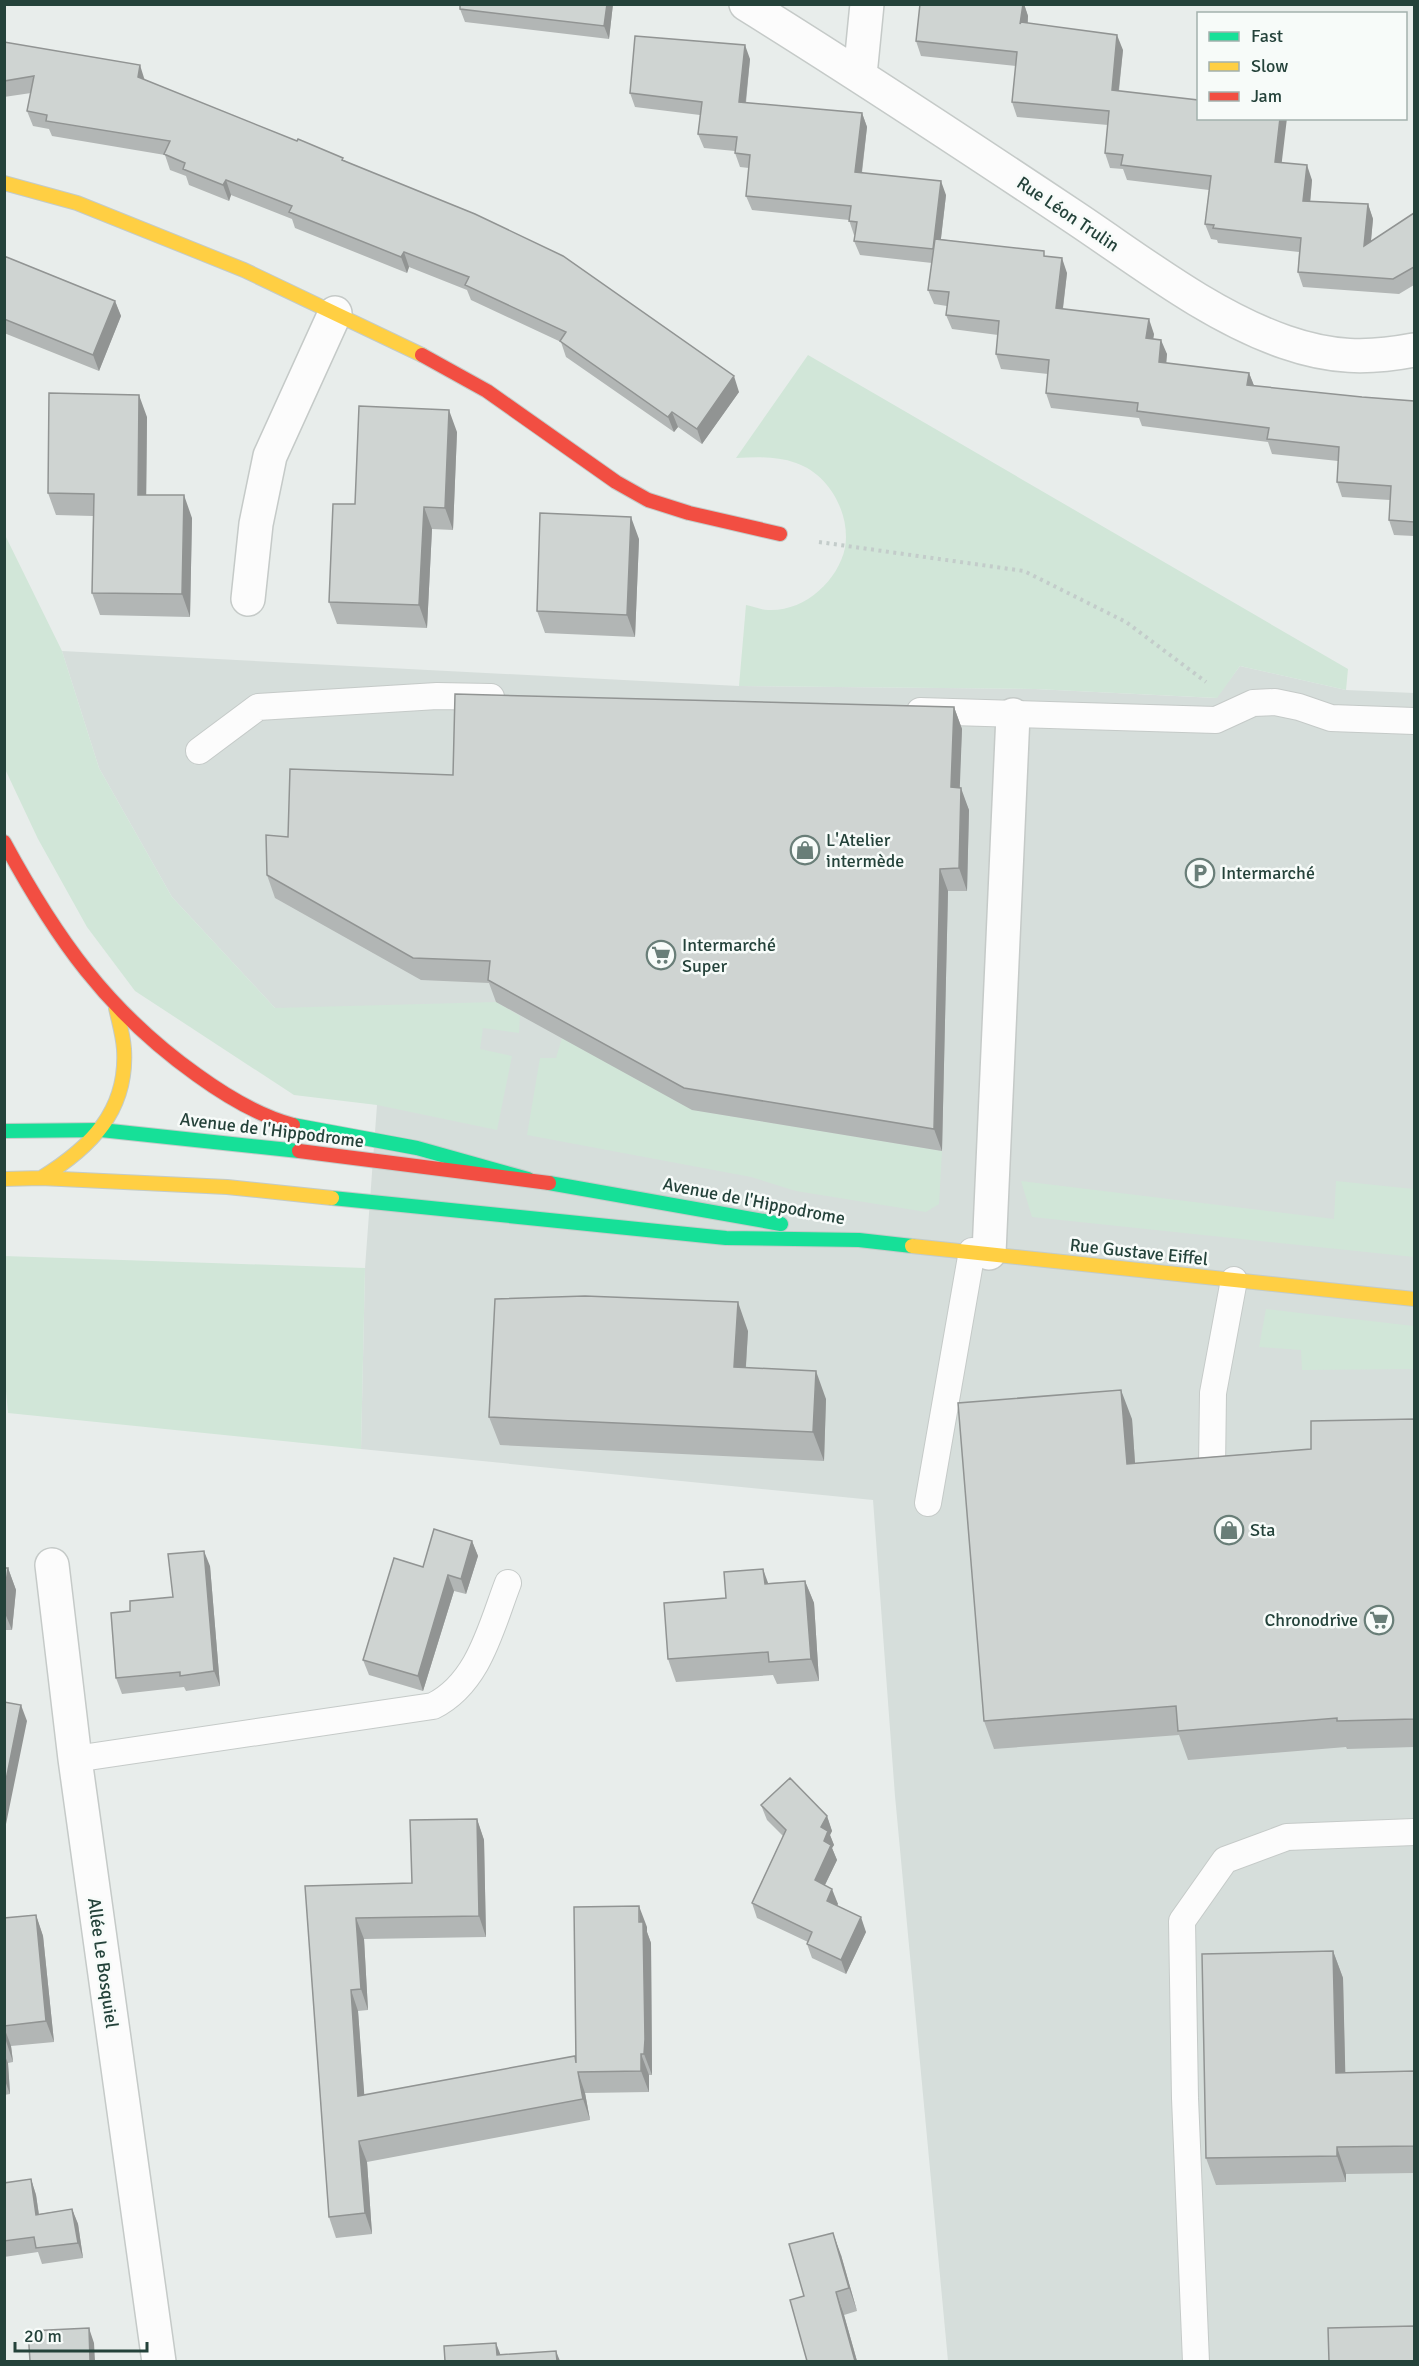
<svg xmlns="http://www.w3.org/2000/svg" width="1419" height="2366" font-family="Signika,sans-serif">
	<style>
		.built { fill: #d6dedb }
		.green { fill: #d1e6d8 }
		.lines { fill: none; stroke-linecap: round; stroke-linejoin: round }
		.lane-casing { stroke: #c5cac8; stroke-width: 28 }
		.street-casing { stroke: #c5cac8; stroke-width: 36 }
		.fast-casing { stroke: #c3cbc8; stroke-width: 16 }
		.slow-casing { stroke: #c3cbc8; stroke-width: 16 }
		.jam-casing { stroke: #c3cbc8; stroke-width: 16 }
		.path { stroke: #c3ccca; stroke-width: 4; stroke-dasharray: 3 4.5; stroke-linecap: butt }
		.lane { stroke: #fcfcfc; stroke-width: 26 }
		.street { stroke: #fcfcfc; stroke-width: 33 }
		.fast { stroke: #16e098; stroke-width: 14 }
		.slow { stroke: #ffcf43; stroke-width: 14 }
		.jam { stroke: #f24e42; stroke-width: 14 }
		.wall { fill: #b2b6b5 }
		.shaded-wall { fill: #919493 }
		.building { fill: #cfd4d2; stroke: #919493; stroke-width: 1.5 }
		.labels { text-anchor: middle; stroke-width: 5; stroke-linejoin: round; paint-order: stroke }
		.street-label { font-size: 18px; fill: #24423a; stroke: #f7fbf9 }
		.poi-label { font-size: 18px; fill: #24423a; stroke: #f7fbf9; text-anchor: start }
	</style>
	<rect width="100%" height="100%" fill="#e8edeb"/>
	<path class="built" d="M 62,651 L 739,686 L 1035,689 L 1216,698 L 1240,666 L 1346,690 L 1414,693 L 1414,2361 L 948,2361 L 895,1796 L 873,1500 L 361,1449 L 365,1268 L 377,1105 L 275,1008 L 172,897 L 99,768 Z"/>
	<path class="green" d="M 808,355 L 1348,669 L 1346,690 L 1240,666 L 1217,698 L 1035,689 L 739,686 L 746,605 C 753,606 761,610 768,610 C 804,612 838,581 845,548 C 851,514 829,474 796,463 C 776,456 757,457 736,458 Z
		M 5,535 L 62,651 L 99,768 L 172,897 L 275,1008 L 496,1002 L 520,1016 L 519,1033 L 483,1028 L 480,1049 L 512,1056 L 497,1130 L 377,1105 L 294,1095 L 135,991 L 87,927 L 38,839 L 5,769 Z
		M 562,1038 L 693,1110 L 942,1151 L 939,1204 L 926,1212 L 796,1191 L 751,1177 L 527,1135 L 540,1058 L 556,1058 Z
		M 1021,1181 L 1334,1219 L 1336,1181 L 1414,1189 L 1414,1257 L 1032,1217 Z
		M 4,1256 L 365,1268 L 361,1449 L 8,1413 L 4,1369 Z
		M 1266,1309 L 1414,1326 L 1414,1369 L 1302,1370 L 1301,1350 L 1259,1347 Z"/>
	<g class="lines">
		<g class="lane-casing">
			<path id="lane" d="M 920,711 L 1216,720 L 1253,703 L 1275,702 L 1299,707 L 1331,718 L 1414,721
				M 199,751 L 258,707 L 437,696 L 491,697
				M 1212,1468 L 1213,1393 L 1234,1280
				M 928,1503 L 972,1251
				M 75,1759 L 433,1706 C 479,1683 491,1627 508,1583
				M 1196,2362 L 1185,2098 L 1182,1921 L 1225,1860 L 1287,1837 L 1414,1832"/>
		</g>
		<g class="street-casing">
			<path id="street" d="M 746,4 C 857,73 966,145 1074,217 C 1140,261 1210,316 1285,342 C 1331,358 1367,359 1414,350
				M 860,75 L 867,4
				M 248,599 L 256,524 L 270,456 L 335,313
				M 989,1253 L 1013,715
				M 52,1565 L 75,1759 L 159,2362"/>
		</g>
		<g class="fast-casing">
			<path id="fast" d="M 293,1125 L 417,1148 L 528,1179
				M 4,1131 L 101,1130 L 299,1151
				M 549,1183 L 781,1224
				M 332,1198 L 726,1238 L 859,1240 L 912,1246"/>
		</g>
		<g class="slow-casing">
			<path id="slow" d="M 4,183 L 77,203 L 244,270 L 422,355
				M 41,1178 L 227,1187 L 332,1198
				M 41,1178 C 90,1148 128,1111 124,1049 C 123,1035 119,1022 116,1008
				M 4,1179 L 41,1178
				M 912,1246 L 1414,1299"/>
		</g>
		<g class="jam-casing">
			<path id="jam" d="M 422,355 L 487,391 L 616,482 L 648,500 L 689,513 L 780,534
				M 4,842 C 56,938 107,1011 197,1075 C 226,1096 259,1116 293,1125
				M 299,1151 L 549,1183"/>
		</g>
		<path class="path" d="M 819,542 L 1024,571 L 1126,622 L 1206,682"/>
		<use href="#lane" class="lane"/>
		<use href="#street" class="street"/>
		<use href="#fast" class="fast"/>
		<use href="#slow" class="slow"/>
		<use href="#jam" class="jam"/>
	</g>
	<path class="wall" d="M 613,4 L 609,39 L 465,22 L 460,9 Z
		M 920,4 L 1024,4 L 1028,16 L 1028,23 L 1123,50 L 1119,91 L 1282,163 L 1312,180 L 1310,201 L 1368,204 L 1373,219 L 1371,241 L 1414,213 L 1414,285 L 1399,294 L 1303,287 L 1298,272 L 1299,252 L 1218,243 L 1217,240 L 1211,239 L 1205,224 L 1209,190 L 1127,180 L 1123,169 L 1110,168 L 1105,153 L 1108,125 L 1017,117 L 1012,102 L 1016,66 L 921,56 L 916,41 Z
		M 4,42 L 145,80 L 344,160 L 739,392 L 702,444 L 678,427 L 674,432 L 566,357 L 561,342 L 471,300 L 467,290 L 409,267 L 407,273 L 295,228 L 292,219 L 231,195 L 229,201 L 189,185 L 186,176 L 170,170 L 165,155 L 52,136 L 49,129 L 33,126 L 27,111 L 31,93 L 4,97 Z
		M 750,59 L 746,103 L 862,113 L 867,127 L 862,173 L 946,195 L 941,239 L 1046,256 L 1067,273 L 1063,309 L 1154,334 L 1153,339 L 1167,354 L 1166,363 L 1249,373 L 1254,386 L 1362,397 L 1414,401 L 1414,536 L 1394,535 L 1389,520 L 1390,500 L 1342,497 L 1337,482 L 1338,461 L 1272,454 L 1268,442 L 1142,426 L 1139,418 L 1051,408 L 1046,393 L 1048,374 L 1001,369 L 996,354 L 998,335 L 952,329 L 946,315 L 947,306 L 934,304 L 928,290 L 932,263 L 860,255 L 854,241 L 855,235 L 854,235 L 849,220 L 752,210 L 746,196 L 749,168 L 740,167 L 735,153 L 735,151 L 704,148 L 698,134 L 700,115 L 635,107 L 630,93 Z
		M 4,256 L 115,301 L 121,316 L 99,371 L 4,333 Z
		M 147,417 L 146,495 L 192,518 L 190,617 L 100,615 L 92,593 L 93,516 L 56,515 L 48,493 Z
		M 457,432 L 453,530 L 432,529 L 427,628 L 337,624 L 329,602 L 355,504 Z
		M 639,539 L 635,637 L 545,633 L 537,611 Z
		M 954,707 L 962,729 L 959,788 L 969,810 L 967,891 L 948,891 L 942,1151 L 692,1110 L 496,1002 L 489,983 L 421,980 L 275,898 L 267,875 L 288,837 L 453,775 Z
		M 748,1331 L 746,1367 L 826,1399 L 824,1461 L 500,1445 L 489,1417 Z
		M 1132,1419 L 1135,1463 L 1311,1449 L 1414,1419 L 1414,1747 L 1347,1749 L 1346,1747 L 1188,1760 L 1179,1735 L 994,1749 L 984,1721 Z
		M 472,1541 L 478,1556 L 466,1594 L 454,1591 L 423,1691 L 369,1675 L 363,1660 L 423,1567 Z
		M 210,1566 L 220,1686 L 186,1691 L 184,1687 L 122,1694 L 116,1678 L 130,1611 L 173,1597 Z
		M 4,1568 L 8,1568 L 16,1590 L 12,1630 L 4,1630 Z
		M 805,1581 L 814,1603 L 819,1681 L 777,1684 L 773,1675 L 676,1682 L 668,1659 L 726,1598 L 768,1583 Z
		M 761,1805 L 827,1816 L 832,1831 L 830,1835 L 834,1845 L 832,1848 L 837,1860 L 825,1885 L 838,1904 L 837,1905 L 866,1932 L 846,1974 L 812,1958 L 807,1944 L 808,1942 L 757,1918 L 752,1903 L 783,1836 L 767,1820 Z
		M 477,1819 L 484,1840 L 486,1937 L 364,1939 L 368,2010 L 358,2011 L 364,2095 L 576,2060 L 647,1927 L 647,1932 L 651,1943 L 652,2060 L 652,2075 L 649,2075 L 649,2092 L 585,2093 L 590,2120 L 367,2162 L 372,2234 L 336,2238 L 329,2217 L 305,1886 L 412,1883 Z
		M 36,1915 L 43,1936 L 54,2042 L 11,2046 L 13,2062 L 8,2063 L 10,2094 L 4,2095 L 4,1918 Z
		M 1333,1951 L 1343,1978 L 1345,2073 L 1414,2071 L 1414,2173 L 1346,2174 L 1346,2182 L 1216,2185 L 1206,2158 Z
		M 31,2179 L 36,2195 L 39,2214 L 72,2209 L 78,2224 L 83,2258 L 42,2264 L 38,2252 L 4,2257 L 4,2183 Z
		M 841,2255 L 857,2311 L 844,2315 L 857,2361 L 807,2361 L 804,2296 Z"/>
	<path class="shaded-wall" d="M 607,4 L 613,4 L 609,39 L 604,26 Z
		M 1023,4 L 1024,4 L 1028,16 L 1026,39 L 1020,24 Z
		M 1117,35 L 1123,50 L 1117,105 L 1112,90 Z
		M 745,45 L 750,59 L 744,117 L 739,102 Z
		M 140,65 L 145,81 L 138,77 Z
		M 862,113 L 867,127 L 860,186 L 855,172 Z
		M 1280,118 L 1287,118 L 1280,177 L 1275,162 Z
		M 1307,165 L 1312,180 L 1309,216 L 1303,201 Z
		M 226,180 L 231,195 L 229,201 L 223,185 Z
		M 941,181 L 946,195 L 938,263 L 933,249 Z
		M 1368,204 L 1373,219 L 1369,261 L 1364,246 Z
		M 404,252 L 409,267 L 407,273 L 401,257 Z
		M 1062,258 L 1067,273 L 1061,323 L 1056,308 Z
		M 115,301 L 121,316 L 99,371 L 93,355 Z
		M 1149,319 L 1154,334 L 1151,353 L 1146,338 Z
		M 1161,340 L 1167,354 L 1165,377 L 1159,362 Z
		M 1249,373 L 1255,388 L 1247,385 Z
		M 734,376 L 739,392 L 702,444 L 697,429 Z
		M 139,395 L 147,417 L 146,517 L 138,495 Z
		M 449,410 L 457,432 L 453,530 L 445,508 Z
		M 672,412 L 678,427 L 674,432 L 668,417 Z
		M 184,495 L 192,518 L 190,617 L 182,594 Z
		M 424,507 L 432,529 L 427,628 L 419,605 Z
		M 631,517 L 639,539 L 635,637 L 627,615 Z
		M 954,707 L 962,729 L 959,809 L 951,787 Z
		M 961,788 L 969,810 L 967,891 L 959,868 Z
		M 940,869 L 948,891 L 942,1151 L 934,1129 Z
		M 738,1302 L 748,1331 L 744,1395 L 734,1367 Z
		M 816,1371 L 826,1399 L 824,1461 L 813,1432 Z
		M 1121,1390 L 1132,1419 L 1137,1492 L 1127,1464 Z
		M 472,1541 L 478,1556 L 466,1594 L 461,1579 Z
		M 204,1551 L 210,1566 L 220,1686 L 214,1671 Z
		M 8,1568 L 16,1590 L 12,1630 L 4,1611 L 4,1598 Z
		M 763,1569 L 771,1591 L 765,1584 Z
		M 448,1575 L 454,1591 L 423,1691 L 418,1676 Z
		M 805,1581 L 814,1603 L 819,1681 L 811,1659 Z
		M 21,1705 L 27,1721 L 4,1834 L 4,1790 Z
		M 827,1816 L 832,1831 L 830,1835 L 834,1845 L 832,1848 L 837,1860 L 820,1895 L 815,1880 L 821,1827 Z
		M 477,1819 L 484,1840 L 486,1937 L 479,1916 Z
		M 832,1889 L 838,1904 L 832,1915 L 827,1901 Z
		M 639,1906 L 647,1927 L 647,1932 L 651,1943 L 652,2075 L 644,2054 Z
		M 36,1915 L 43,1936 L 54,2042 L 46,2021 Z
		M 861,1917 L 866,1932 L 846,1974 L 841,1960 Z
		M 356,1918 L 364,1939 L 368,2010 L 361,1989 Z
		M 1333,1951 L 1343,1978 L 1346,2100 L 1336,2073 Z
		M 351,1990 L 358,2011 L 366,2117 L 358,2096 Z
		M 4,2027 L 11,2046 L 13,2062 L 6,2041 Z
		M 4,2054 L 8,2063 L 10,2094 L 4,2078 Z
		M 641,2054 L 649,2075 L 649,2092 L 641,2071 Z
		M 578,2072 L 585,2093 L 590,2120 L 583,2099 Z
		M 359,2141 L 367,2162 L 372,2234 L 365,2213 Z
		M 1337,2147 L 1346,2174 L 1346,2182 L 1337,2156 Z
		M 31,2179 L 36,2195 L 41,2230 L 36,2215 Z
		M 72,2209 L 78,2224 L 83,2258 L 78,2243 Z
		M 833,2233 L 841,2255 L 857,2311 L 849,2288 Z
		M 836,2292 L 844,2315 L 857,2361 L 855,2361 Z
		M 89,2328 L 94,2343 L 95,2361 L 90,2361 Z
		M 496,2343 L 503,2361 L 497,2355 Z
		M 556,2351 L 560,2361 L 557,2361 Z"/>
	<path class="building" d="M 460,4 L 607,4 L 604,26 L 460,9 Z
		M 920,4 L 1023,4 L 1020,24 L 1021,22 L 1117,35 L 1112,90 L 1198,100 L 1198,118 L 1280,118 L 1275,162 L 1307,165 L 1303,201 L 1368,204 L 1364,246 L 1414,213 L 1414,267 L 1393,279 L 1298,272 L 1301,238 L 1213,228 L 1214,225 L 1205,224 L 1211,176 L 1121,165 L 1123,155 L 1105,153 L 1109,111 L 1012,102 L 1017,52 L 916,41 Z
		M 635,36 L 745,45 L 739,102 L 862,113 L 855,172 L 941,181 L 933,249 L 854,241 L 857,222 L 849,221 L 851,206 L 746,196 L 750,155 L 735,153 L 737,137 L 698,134 L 702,102 L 630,93 Z
		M 4,42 L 140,65 L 138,77 L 297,141 L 298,139 L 343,158 L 342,160 L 475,214 L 563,256 L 734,376 L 697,429 L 672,412 L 668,417 L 560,341 L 566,332 L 465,285 L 469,277 L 404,252 L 401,257 L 289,212 L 292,206 L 226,180 L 223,185 L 183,169 L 185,163 L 164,154 L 170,141 L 46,121 L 47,115 L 27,111 L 34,76 L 4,81 Z
		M 935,239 L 1044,251 L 1044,256 L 1062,258 L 1056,308 L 1149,319 L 1146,338 L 1161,340 L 1159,362 L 1249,373 L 1247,385 L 1362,397 L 1414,401 L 1414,522 L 1389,520 L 1391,486 L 1337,482 L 1339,447 L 1267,439 L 1269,428 L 1137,411 L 1138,403 L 1046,393 L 1049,360 L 996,354 L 999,321 L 946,315 L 949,292 L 928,290 Z
		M 4,256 L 115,301 L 93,355 L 4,319 Z
		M 49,393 L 139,395 L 138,495 L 184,495 L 182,594 L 92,593 L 94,494 L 48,493 Z
		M 359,406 L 449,410 L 445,508 L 424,507 L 419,605 L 329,602 L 333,504 L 355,504 Z
		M 540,513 L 631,517 L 627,615 L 537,611 Z
		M 455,694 L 954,707 L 951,787 L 961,788 L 959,868 L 940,869 L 934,1129 L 684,1088 L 488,980 L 490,961 L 413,958 L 267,875 L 266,835 L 288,837 L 290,769 L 453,775 Z
		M 585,1296 L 738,1302 L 734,1367 L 816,1371 L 813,1432 L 489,1417 L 495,1299 Z
		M 1121,1390 L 1127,1464 L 1311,1449 L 1311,1421 L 1414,1419 L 1414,1719 L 1337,1721 L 1337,1718 L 1178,1731 L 1176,1706 L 984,1721 L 958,1403 Z
		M 434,1529 L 472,1541 L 461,1579 L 448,1575 L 418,1676 L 363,1660 L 394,1558 L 423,1567 Z
		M 204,1551 L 214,1671 L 180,1676 L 180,1672 L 116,1678 L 111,1613 L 130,1611 L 130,1601 L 173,1597 L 168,1554 Z
		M 4,1568 L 8,1568 L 4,1598 Z
		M 763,1569 L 765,1584 L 805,1581 L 811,1659 L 769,1662 L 768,1652 L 668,1659 L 664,1603 L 726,1598 L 724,1572 Z
		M 4,1702 L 21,1705 L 4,1790 Z
		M 790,1778 L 827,1816 L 821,1827 L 828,1831 L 824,1841 L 831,1845 L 815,1880 L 832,1889 L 827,1901 L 861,1917 L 841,1960 L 807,1944 L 812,1932 L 752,1903 L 786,1830 L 761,1805 Z
		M 477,1819 L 479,1916 L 356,1918 L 361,1989 L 351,1990 L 358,2096 L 575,2056 L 576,2063 L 574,1907 L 639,1906 L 639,1922 L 643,1922 L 645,2039 L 644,2054 L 641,2054 L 641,2071 L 578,2072 L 583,2099 L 359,2141 L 365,2213 L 329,2217 L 305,1886 L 412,1883 L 410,1820 Z
		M 36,1915 L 46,2021 L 4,2026 L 4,1918 Z
		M 1333,1951 L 1336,2073 L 1414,2071 L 1414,2146 L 1337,2147 L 1337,2156 L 1206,2158 L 1202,1954 Z
		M 31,2179 L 36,2215 L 72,2209 L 78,2243 L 36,2248 L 34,2237 L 4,2241 L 4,2183 Z
		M 833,2233 L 849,2288 L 836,2292 L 855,2361 L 807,2361 L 790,2300 L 804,2296 L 789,2244 Z
		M 1414,2326 L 1414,2361 L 1329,2361 L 1328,2328 Z
		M 89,2328 L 90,2361 L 30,2361 L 28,2331 Z
		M 496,2343 L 497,2355 L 556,2351 L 557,2361 L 445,2361 L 444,2346 Z"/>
	<defs>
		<g id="shop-ring" transform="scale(1.5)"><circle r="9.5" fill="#f7fbf9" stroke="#697e78" stroke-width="1.5"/><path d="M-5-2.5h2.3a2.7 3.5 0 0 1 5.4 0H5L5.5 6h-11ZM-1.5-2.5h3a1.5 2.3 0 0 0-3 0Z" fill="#697e78"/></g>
		<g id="parking-ring" transform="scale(1.5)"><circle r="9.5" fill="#f7fbf9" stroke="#697e78" stroke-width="1.5"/><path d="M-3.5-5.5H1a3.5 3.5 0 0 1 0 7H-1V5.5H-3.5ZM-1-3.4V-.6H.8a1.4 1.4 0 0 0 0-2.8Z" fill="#697e78"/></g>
		<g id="supermarket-ring" transform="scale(1.5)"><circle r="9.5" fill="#f7fbf9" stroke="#697e78" stroke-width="1.5"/><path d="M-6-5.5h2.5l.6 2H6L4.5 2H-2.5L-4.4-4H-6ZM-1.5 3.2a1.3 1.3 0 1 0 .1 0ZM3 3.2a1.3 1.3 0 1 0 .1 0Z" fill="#697e78"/></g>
	</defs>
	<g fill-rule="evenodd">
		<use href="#shop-ring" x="805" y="850"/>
		<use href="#parking-ring" x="1200" y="873"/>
		<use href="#supermarket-ring" x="661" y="955"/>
		<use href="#shop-ring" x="1229" y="1530"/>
		<use href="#supermarket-ring" x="1379" y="1620"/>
	</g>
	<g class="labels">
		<g class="street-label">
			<text transform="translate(1068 214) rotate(34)" y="6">Rue Léon Trulin</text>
			<text transform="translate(272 1130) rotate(7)" y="6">Avenue de l'Hippodrome</text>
			<text transform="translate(754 1201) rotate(11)" y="6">Avenue de l'Hippodrome</text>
			<text transform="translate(1139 1252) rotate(6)" y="6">Rue Gustave Eiffel</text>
			<text transform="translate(103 1963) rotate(82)" y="6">Allée Le Bosquiel</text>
		</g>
		<g class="poi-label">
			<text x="826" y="846">L'Atelier<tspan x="826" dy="21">intermède</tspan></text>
			<text x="1221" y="879">Intermarché</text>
			<text x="682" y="951">Intermarché<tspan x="682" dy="21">Super</tspan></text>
			<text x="1250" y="1536">Sta</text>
			<text x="1358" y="1626" text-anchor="end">Chronodrive</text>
		</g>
	</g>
	<rect width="1419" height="2366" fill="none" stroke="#24423a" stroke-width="12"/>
	<rect x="1197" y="12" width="210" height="108" fill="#f7fbf9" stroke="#a3b1ad" stroke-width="1.5"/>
	<rect x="1209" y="32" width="30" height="9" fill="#16e098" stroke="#a3b1ad" stroke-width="1.5"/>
	<text x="1251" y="42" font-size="18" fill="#24423a">Fast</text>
	<rect x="1209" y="62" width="30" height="9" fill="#ffcf43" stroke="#a3b1ad" stroke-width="1.5"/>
	<text x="1251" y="72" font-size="18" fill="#24423a">Slow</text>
	<rect x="1209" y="92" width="30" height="9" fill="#f24e42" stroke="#a3b1ad" stroke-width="1.5"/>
	<text x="1251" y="102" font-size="18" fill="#24423a">Jam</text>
	<path d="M15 2342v9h132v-9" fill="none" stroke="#24423a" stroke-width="3"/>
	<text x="24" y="2342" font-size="18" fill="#24423a" stroke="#f7fbf9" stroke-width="4.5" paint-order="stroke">20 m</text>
</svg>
